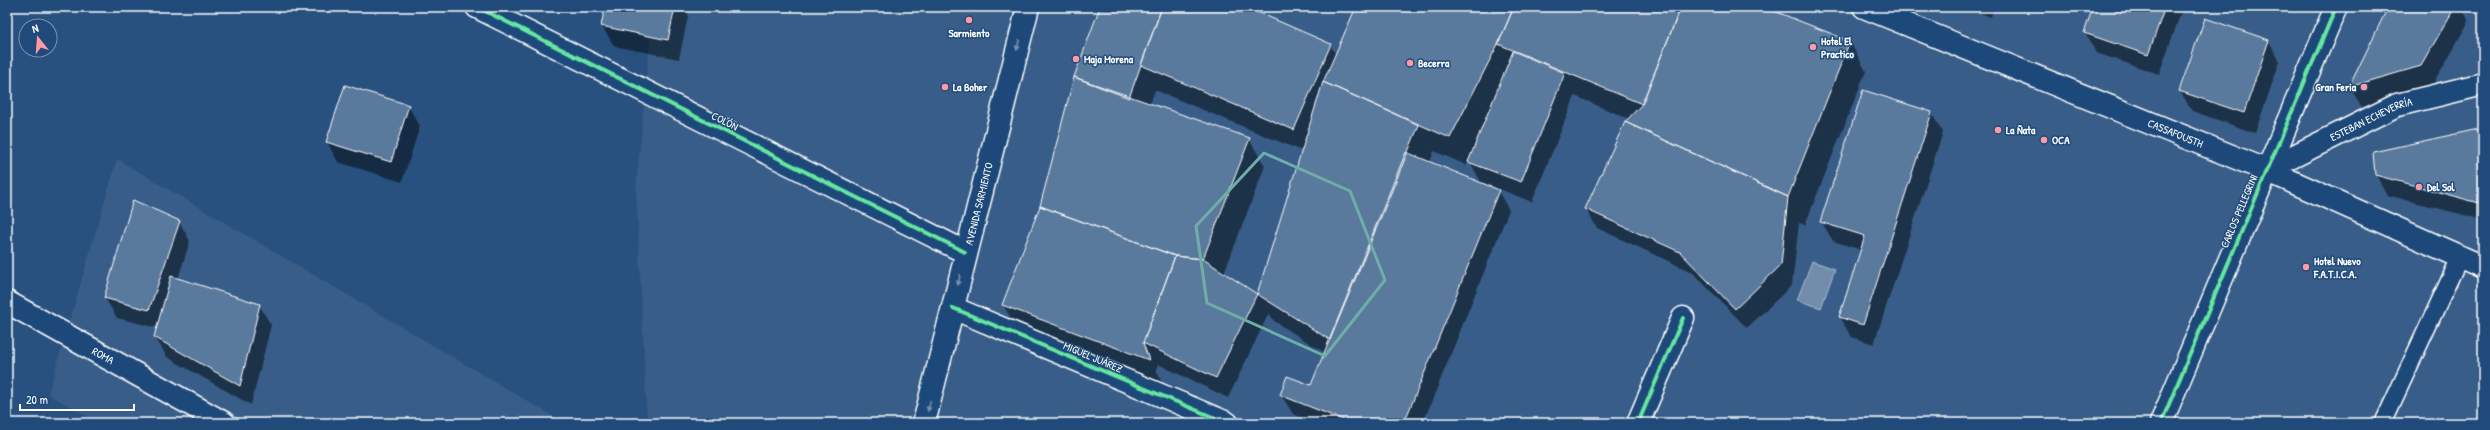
<svg xmlns="http://www.w3.org/2000/svg" width="2490" height="430" font-family="'Patrick Hand',sans-serif">
	<style>
		.built { fill: #375d88 }
		.water { fill: #718dab; stroke: #aabbcd }
		.shadow { fill: #0007; fill-rule: evenodd }
		.building { fill: #5a7a9d; stroke: #fff }
		.lines { fill: none; stroke-linecap: round; stroke-linejoin: round }
		.service-casing { stroke: #fff; stroke-width: 19 }
		.minor-casing { stroke: #fff; stroke-width: 25 }
		.secondary-casing { stroke: #fff; stroke-width: 25 }
		.service { stroke: #1f4a7a; stroke-width: 16 }
		.minor { stroke: #1f4a7a; stroke-width: 22 }
		.secondary { stroke: #1f4a7a; stroke-width: 22 }
		.cycleway-casing { stroke: #1f4a7a; stroke-width: 6 }
		.cycleway { stroke: #66e7a1; stroke-width: 4 }
		.oneway { fill: #7992af }
		.marked { fill: none; stroke: #6fada8; stroke-width: 3; stroke-linejoin: round }
		.poi-dot { fill: #ff9aa2; stroke: #1f4a7a; stroke-width: 1.5 }
		.labels { text-anchor: middle; stroke-width: 3; stroke-linejoin: round; paint-order: stroke }
		.poi-label { font-size: 11px; font-weight: bold; fill: #fff; stroke: #1f4a7a; text-anchor: start }
		.street-label { font-size: 11px; fill: #fff; stroke: #1f4a7a }
	</style>
	<rect width="100%" height="100%" fill="#28517f"/>
	<filter id="ink" filterUnits="userSpaceOnUse"><feTurbulence type="fractalNoise" baseFrequency=".025" numOctaves="2"/><feDisplacementMap in="SourceGraphic" scale="8" xChannelSelector="R" yChannelSelector="G"/><feConvolveMatrix kernelMatrix="1 2 1 2 8 2 1 2 1" color-interpolation-filters="sRGB"/></filter>
	<g filter="url(#ink)">
		<path class="built" d="M 653,7 L 2483,7 L 2483,423 L 647,423 L 636,188 Z
			M 117,159 L 565,423 L 99,423 L 48,394 Z"/>
		<path class="water" d="M 1812,261 L 1835,269 L 1821,308 L 1797,300 Z"/>
		<path class="shadow" d="M 606,7 L 690,7 L 679,59 L 614,46 L 602,26 Z
			M 1101,7 L 1244,7 L 1330,45 L 1336,55 L 1358,7 L 1761,7 L 1850,42 L 1866,71 L 1805,225 L 1799,223 L 1792,285 L 1747,328 L 1692,272 L 1597,228 L 1586,209 L 1629,119 L 1575,96 L 1532,202 L 1481,182 L 1470,162 L 1472,155 L 1466,165 L 1434,151 L 1430,162 L 1498,191 L 1509,210 L 1423,423 L 1314,423 L 1293,414 L 1281,395 L 1312,386 L 1325,353 L 1274,321 L 1269,313 L 1228,398 L 1158,364 L 1156,369 L 1162,383 L 1018,330 L 1003,305 L 1041,206 ZM 1155,90 L 1302,151 L 1258,296 L 1224,273 L 1265,166 L 1249,139 L 1150,104 Z
			M 1964,7 L 1994,7 L 1991,17 Z
			M 2094,7 L 2183,7 L 2159,74 L 2096,53 L 2085,33 Z
			M 2389,7 L 2461,7 L 2469,21 L 2432,86 L 2361,107 L 2350,87 Z
			M 2268,41 L 2280,61 L 2255,133 L 2192,111 L 2180,91 Z
			M 408,106 L 420,126 L 402,182 L 338,162 L 327,142 Z
			M 1931,113 L 1943,132 L 1874,344 L 1851,337 L 1840,317 L 1861,250 L 1833,241 L 1821,221 Z
			M 2483,129 L 2483,220 L 2387,195 L 2376,175 Z
			M 179,221 L 190,241 L 178,279 L 259,305 L 271,325 L 251,405 L 167,357 L 155,337 L 158,328 L 117,318 L 105,298 Z"/>
		<path class="building" d="M 605,7 L 675,7 L 668,40 L 601,26 Z
			M 1100,7 L 1162,7 L 1129,98 L 1074,77 Z
			M 1162,7 L 1246,7 L 1331,44 L 1294,130 L 1141,65 Z
			M 1356,7 L 1514,7 L 1498,44 L 1450,138 L 1323,82 Z
			M 1514,7 L 1681,7 L 1642,104 L 1498,44 Z
			M 1681,7 L 1764,7 L 1850,41 L 1788,197 L 1625,122 L 1642,104 Z
			M 2093,7 L 2165,7 L 2148,55 L 2084,33 Z
			M 2388,7 L 2455,7 L 2421,66 L 2349,87 Z
			M 2205,18 L 2269,40 L 2244,113 L 2179,91 Z
			M 1513,51 L 1565,73 L 1521,182 L 1468,162 Z
			M 1074,77 L 1250,138 L 1203,259 L 1175,256 L 1040,206 Z
			M 1323,82 L 1419,125 L 1330,340 L 1257,294 Z
			M 345,85 L 409,105 L 391,162 L 326,142 Z
			M 1863,90 L 1932,112 L 1863,325 L 1839,317 L 1865,236 L 1820,222 Z
			M 1625,122 L 1788,197 L 1781,265 L 1735,309 L 1680,252 L 1585,209 Z
			M 2483,128 L 2483,204 L 2375,175 L 2373,152 Z
			M 1406,152 L 1499,190 L 1404,423 L 1351,423 L 1280,395 L 1287,376 L 1311,385 Z
			M 133,200 L 180,221 L 149,310 L 104,298 Z
			M 1040,206 L 1175,256 L 1143,343 L 1149,360 L 1002,305 Z
			M 1175,256 L 1203,259 L 1257,294 L 1216,378 L 1143,343 Z
			M 171,276 L 260,304 L 240,386 L 154,337 Z"/>
		<g class="lines">
			<g class="service-casing">
				<path id="service" d="M 2383,423 L 2460,257"/>
			</g>
			<g class="minor-casing">
				<g id="minor">
					<path d="M 477,7 L 965,252"/>
					<path id="s1" d="M 2266,170 L 2397,105 L 2483,84"/>
					<path d="M 953,308 L 1227,423"/>
					<path d="M 1638,423 L 1683,318"/>
					<path d="M 2161,423 L 2336,7"/>
				</g>
			</g>
			<g class="secondary-casing">
				<g id="secondary">
					<path id="s2" d="M 1864,7 L 2266,170 L 2483,267"/>
					<path id="s3" d="M 7,302 L 224,423"/>
					<path id="s4" d="M 924,423 L 1028,7"/>
				</g>
			</g>
			<use href="#service" class="service"/>
			<use href="#minor" class="minor"/>
			<use href="#secondary" class="secondary"/>
			<g class="cycleway-casing">
				<path id="cycleway" d="M 477,7 L 965,252
					M 953,308 L 1227,423
					M 1638,423 L 1683,318
					M 2161,423 L 2336,7"/>
			</g>
			<use href="#cycleway" class="cycleway"/>
		</g>
		<defs><path id="oneway-solid" d="M-6-.8H1V-3.2L6.5 0L1 3.2V.8H-6Z"/></defs>
		<g class="oneway">
			<use href="#oneway-solid" transform="translate(1018 45) rotate(104)"/>
			<use href="#oneway-solid" transform="translate(959 280) rotate(102)"/>
			<use href="#oneway-solid" transform="translate(929 406) rotate(104)"/>
		</g>
	</g>
	<path class="marked" d="M 1264,153 L 1350,191 L 1385,280 L 1325,356 L 1207,303 L 1196,226 Z"/>
	<g class="poi-dot">
		<circle cx="969" cy="20" r="4"/>
		<circle cx="1813" cy="47" r="4"/>
		<circle cx="1076" cy="59" r="4"/>
		<circle cx="1410" cy="63" r="4"/>
		<circle cx="945" cy="87" r="4"/>
		<circle cx="2364" cy="87" r="4"/>
		<circle cx="1998" cy="130" r="4"/>
		<circle cx="2044" cy="140" r="4"/>
		<circle cx="2419" cy="187" r="4"/>
		<circle cx="2306" cy="267" r="4"/>
	</g>
	<g class="labels">
		<g class="poi-label">
			<text x="969" y="37" text-anchor="middle">Sarmiento</text>
			<text x="1821" y="45">Hotel El<tspan x="1821" dy="13">Practico</tspan></text>
			<text x="1084" y="63">Maja Morena</text>
			<text x="1418" y="67">Becerra</text>
			<text x="953" y="91">La Boher</text>
			<text x="2356" y="91" text-anchor="end">Gran Feria</text>
			<text x="2006" y="134">La Ñata</text>
			<text x="2052" y="144">OCA</text>
			<text x="2427" y="191">Del Sol</text>
			<text x="2314" y="265">Hotel Nuevo<tspan x="2314" dy="13">F.A.T.I.C.A.</tspan></text>
		</g>
		<g class="street-label">
			<text dy="4" stroke="none"><textPath href="#s1" startOffset="117">ESTEBAN ECHEVERRÍA</textPath></text>
			<text transform="translate(725 121) rotate(27)" y="4">COLÓN</text>
			<text dy="4" stroke="none"><textPath href="#s2" startOffset="336">CASSAFOUSTH</textPath></text>
			<text dy="4" stroke="none"><textPath href="#s4" startOffset="226">AVENIDA SARMIENTO</textPath></text>
			<text transform="translate(2239 211) rotate(-67)" y="4">CARLOS PELLEGRINI</text>
			<text dy="4" stroke="none"><textPath href="#s3" startOffset="110">ROMA</textPath></text>
			<text transform="translate(1093 357) rotate(23)" y="4">MIGUEL JUÁREZ</text>
		</g>
	</g>
	<rect width="2490" height="430" fill="none" stroke="#1f4a7a" stroke-width="24"/>
	<rect x="12" y="12" width="2466" height="406" fill="none" stroke="#fff" stroke-width="1.5" filter="url(#ink)"/>
	<g transform="translate(38 38) rotate(343)"><circle r="19" fill="#1f4a7a" stroke="#7992af"/>
	<path d="M0-3L7 15L0 10L-7 15Z" fill="#ff9aa2"/>
	<text y="-6" font-size="11" font-weight="bold" text-anchor="middle" fill="#ffffff">N</text>
	</g>
	<path d="M20 404v6h114v-6" fill="none" stroke="#ffffff" stroke-width="2"/>
	<text x="26" y="404" font-size="12" fill="#ffffff" stroke="#1f4a7a" stroke-width="3" paint-order="stroke">20 m</text>
</svg>
